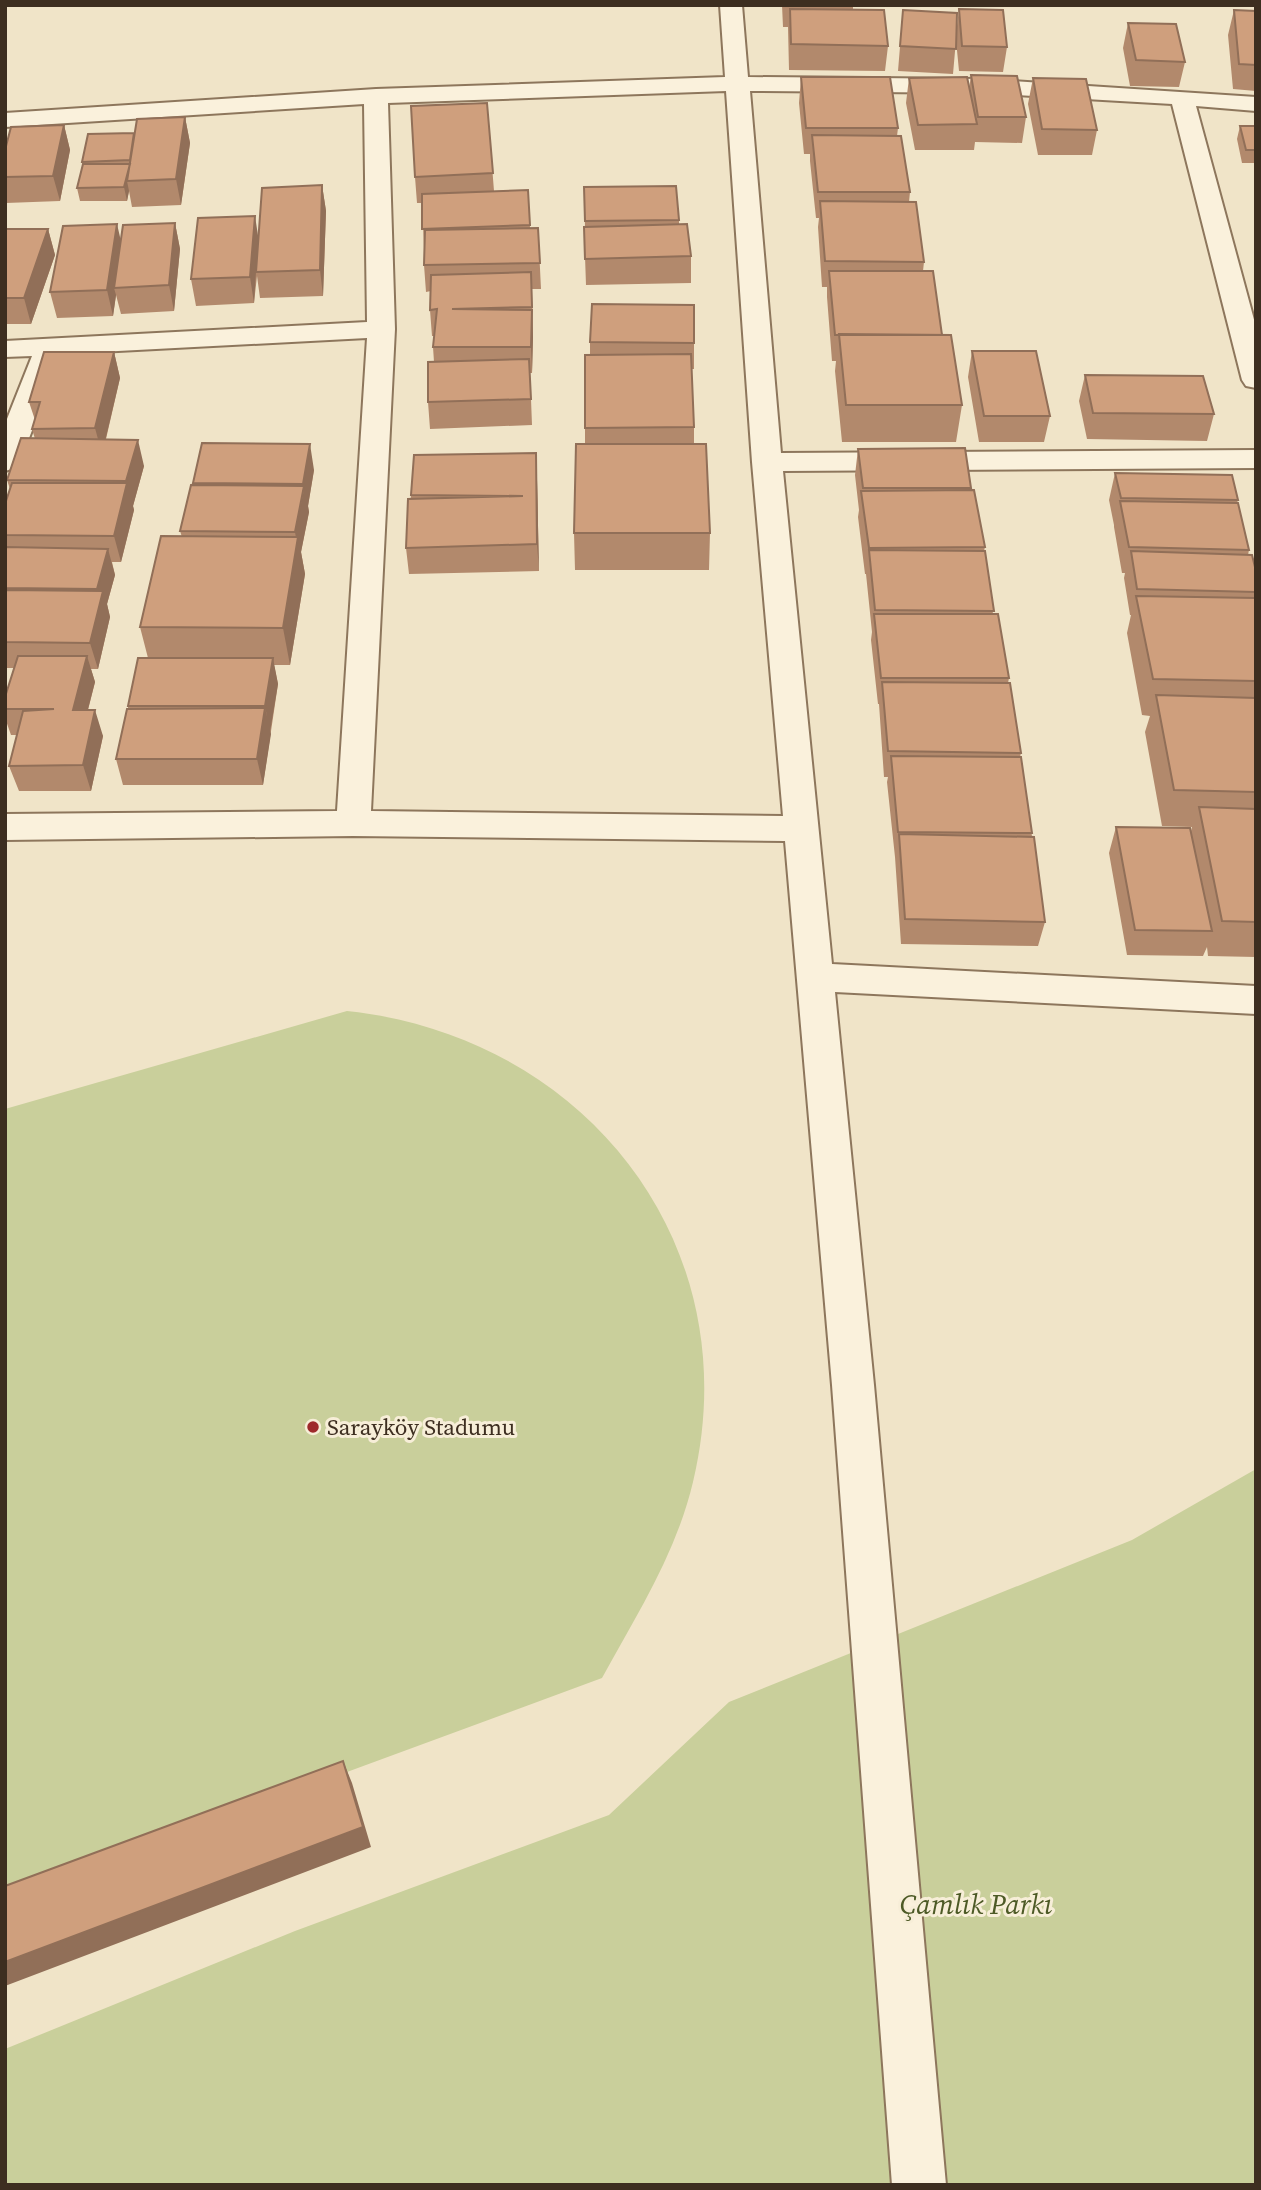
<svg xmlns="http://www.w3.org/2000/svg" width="1261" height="2190" font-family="'Source Serif 4',serif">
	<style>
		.green { fill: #c9cf9b }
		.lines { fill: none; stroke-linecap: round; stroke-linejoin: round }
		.minor-casing { stroke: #8d765c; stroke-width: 4 }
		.minor { fill: #faf1dc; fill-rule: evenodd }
		.wall { fill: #b2896c }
		.shaded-wall { fill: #916f58 }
		.building { fill: #cf9f7d; stroke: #916f58; stroke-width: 2 }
		.poi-dot { fill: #9e2a2b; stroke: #f7eed8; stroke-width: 2.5 }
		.labels { text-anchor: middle; stroke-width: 6; stroke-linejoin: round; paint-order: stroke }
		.poi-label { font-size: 23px; fill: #3d2e20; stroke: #f7eed8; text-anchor: start }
		.near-park-label { font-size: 28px; font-style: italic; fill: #4d5a26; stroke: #f7eed8 }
	</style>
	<rect width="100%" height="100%" fill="#f0e4c8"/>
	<path class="green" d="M 347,1011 C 584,1036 750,1243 693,1482 C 676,1554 637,1614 602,1678 L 5,1898 L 5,1109 Z
		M 1256,1469 L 1256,2185 L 5,2185 L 5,2049 L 295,1931 L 609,1815 L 729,1702 L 1132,1540 Z"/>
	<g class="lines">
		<g class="minor-casing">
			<path id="minor" d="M 720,5 L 742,5 L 748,77 L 983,79 L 1256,97 L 1256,111 L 1196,106 L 1256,327 L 1256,388 L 1246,386 L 1242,380 L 1172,104 L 983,93 L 750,91 L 781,453 L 1256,450 L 1256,468 L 783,471 L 832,964 L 1256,986 L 1256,1014 L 835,992 L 874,1385 L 946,2185 L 892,2185 L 832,1385 L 785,841 L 353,836 L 5,840 L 5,814 L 337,811 L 367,338 L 61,354 L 20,462 L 15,468 L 5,471 L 5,424 L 32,356 L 5,357 L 5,341 L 367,322 L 364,104 L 5,127 L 5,113 L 376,89 L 725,77 ZM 726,91 L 752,462 L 783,816 L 371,811 L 395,329 L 388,103 Z"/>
		</g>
		<use href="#minor" class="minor"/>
	</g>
	<path class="wall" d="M 782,5 L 853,5 L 853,10 L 888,46 L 885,71 L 789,70 L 788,27 L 783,27 Z
		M 959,9 L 1007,47 L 1003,72 L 959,71 L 956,40 L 953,74 L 898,71 L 903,10 L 957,26 Z
		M 1234,10 L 1256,11 L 1256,91 L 1233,89 L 1228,35 Z
		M 1128,23 L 1185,62 L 1179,87 L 1130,86 L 1123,48 Z
		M 971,75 L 1026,117 L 1022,143 L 975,142 L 974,150 L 915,150 L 906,103 L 909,78 L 969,89 Z
		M 801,77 L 898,128 L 897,136 L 910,192 L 909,202 L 924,262 L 923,271 L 942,335 L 962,405 L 956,442 L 842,442 L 835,371 L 836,361 L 832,361 L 827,297 L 827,287 L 822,287 L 818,227 L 819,218 L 816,218 L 810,161 L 810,154 L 804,154 L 799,103 Z
		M 1033,78 L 1097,130 L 1092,155 L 1038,155 L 1028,104 Z
		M 487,103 L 494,191 L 528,190 L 530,228 L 538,228 L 541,289 L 532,289 L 533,337 L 532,373 L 530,373 L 532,425 L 430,429 L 428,402 L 434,362 L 433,347 L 434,336 L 432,336 L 430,310 L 431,291 L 426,292 L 424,265 L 424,248 L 422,203 L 417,203 L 415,177 Z
		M 185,117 L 190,143 L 181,205 L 132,207 L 129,191 L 127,201 L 80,201 L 77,188 L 83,165 L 82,162 L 134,133 Z
		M 64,125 L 70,150 L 60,201 L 6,203 L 5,150 Z
		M 1240,126 L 1256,126 L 1256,163 L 1242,163 L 1237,139 Z
		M 322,185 L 326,211 L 323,296 L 260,298 L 257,276 L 254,303 L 196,306 L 191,279 L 258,236 Z
		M 584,187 L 679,220 L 679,224 L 691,256 L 691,283 L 586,285 L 584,227 L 585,227 Z
		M 175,223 L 180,249 L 174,311 L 121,314 L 116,295 L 113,316 L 57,318 L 50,292 L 121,239 Z
		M 5,229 L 48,229 L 55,255 L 31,324 L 5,324 Z
		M 590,342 L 694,343 L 694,369 L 691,369 L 694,427 L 694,444 L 710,533 L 709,570 L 575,570 L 574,533 L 585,444 L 585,428 L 590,355 Z
		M 972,351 L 1050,416 L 1044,442 L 979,442 L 968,377 Z
		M 114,352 L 120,378 L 106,439 L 144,466 L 133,506 L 134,510 L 121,562 L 112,562 L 115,575 L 107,604 L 110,617 L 98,669 L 91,669 L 95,682 L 88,710 L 103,736 L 91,791 L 19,791 L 9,766 L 17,735 L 11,735 L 5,718 L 5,697 L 14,668 L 5,668 L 5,504 L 10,489 L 7,480 L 35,439 L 32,429 L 35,420 L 29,402 Z
		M 1085,375 L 1214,414 L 1207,441 L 1087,439 L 1079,401 Z
		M 858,449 L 971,488 L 971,490 L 985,547 L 984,551 L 993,614 L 1009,678 L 1008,683 L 1021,753 L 1020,757 L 1045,922 L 1038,946 L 901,944 L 895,857 L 887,782 L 888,777 L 884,777 L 879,704 L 878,704 L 871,640 L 872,632 L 866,574 L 865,574 L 858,517 L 859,510 L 855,475 Z
		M 314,470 L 308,506 L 309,512 L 301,552 L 305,574 L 290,665 L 274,665 L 278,684 L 263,785 L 123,785 L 116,759 L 128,709 L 128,706 L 148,658 L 140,627 L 182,537 L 180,531 L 193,483 Z
		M 1115,473 L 1238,500 L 1237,503 L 1249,550 L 1248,555 L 1256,571 L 1256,957 L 1208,956 L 1207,947 L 1203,956 L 1127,955 L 1109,853 L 1116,827 L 1191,831 L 1192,827 L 1162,826 L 1145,732 L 1150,716 L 1142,715 L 1127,633 L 1131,615 L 1130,615 L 1124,578 L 1125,573 L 1122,573 L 1114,527 L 1114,525 L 1109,500 Z
		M 537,480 L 539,571 L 409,574 L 406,548 L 411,495 Z"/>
	<path class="shaded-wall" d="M 185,117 L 190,143 L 181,205 L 176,179 Z
		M 64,125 L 70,150 L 60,201 L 53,176 Z
		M 130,164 L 127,181 L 129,191 L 127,201 L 124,187 Z
		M 322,185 L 326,211 L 323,296 L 320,270 Z
		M 255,216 L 259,242 L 256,272 L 254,303 L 250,277 Z
		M 175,223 L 180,249 L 174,311 L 169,285 Z
		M 117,224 L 123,250 L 114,288 L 116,295 L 113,316 L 107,290 Z
		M 48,229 L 55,255 L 31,324 L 24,298 Z
		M 531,272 L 533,337 L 532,373 L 531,347 L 532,312 Z
		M 114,352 L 120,378 L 102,454 L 95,428 Z
		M 138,440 L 144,466 L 133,506 L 134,510 L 121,562 L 114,536 L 127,485 L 126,481 Z
		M 310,444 L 314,470 L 308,506 L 309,512 L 301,552 L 305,574 L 290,665 L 283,628 L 297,544 L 295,532 L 304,490 L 303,484 Z
		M 536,453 L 537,480 L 539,571 L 537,544 Z
		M 108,549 L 115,575 L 107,604 L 110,617 L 98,669 L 90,643 L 100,602 L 97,589 Z
		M 87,656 L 95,682 L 81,736 L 73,710 Z
		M 273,658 L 278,684 L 270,732 L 265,706 Z
		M 265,708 L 271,734 L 263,785 L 257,759 Z
		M 95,710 L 103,736 L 91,791 L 83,765 Z
		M 343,1761 L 352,1783 L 371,1847 L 5,1986 L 5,1962 Z"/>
	<path class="building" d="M 790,9 L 884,10 L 888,46 L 791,44 Z
		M 959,9 L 1003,10 L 1007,47 L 962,46 Z
		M 903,10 L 957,13 L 956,49 L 900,46 Z
		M 1234,10 L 1256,11 L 1256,65 L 1239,64 Z
		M 1128,23 L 1176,24 L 1185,62 L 1136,60 Z
		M 971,75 L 1017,76 L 1026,117 L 978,117 Z
		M 801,77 L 890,77 L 898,128 L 806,128 Z
		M 967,77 L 977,124 L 918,125 L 909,78 Z
		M 1033,78 L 1086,79 L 1097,130 L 1042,129 Z
		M 487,103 L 493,173 L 415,177 L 411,106 Z
		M 185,117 L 176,179 L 127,181 L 137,119 Z
		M 64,125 L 53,176 L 5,177 L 5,150 L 11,127 Z
		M 1240,126 L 1256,126 L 1256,150 L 1246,150 Z
		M 134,133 L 130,160 L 82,162 L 88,134 Z
		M 812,135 L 901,136 L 910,192 L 818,192 Z
		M 83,164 L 130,164 L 124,187 L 77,188 Z
		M 322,185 L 320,270 L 256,272 L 262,188 Z
		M 676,186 L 679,220 L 585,221 L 584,187 Z
		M 528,190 L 530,225 L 422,229 L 422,194 Z
		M 820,201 L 916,202 L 924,262 L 825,261 Z
		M 255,216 L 250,277 L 191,279 L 198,218 Z
		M 175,223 L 169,285 L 114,288 L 123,225 Z
		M 117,224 L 107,290 L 50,292 L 63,226 Z
		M 687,224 L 691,256 L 585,259 L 584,227 Z
		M 538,228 L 540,263 L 424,265 L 425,230 Z
		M 5,229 L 48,229 L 24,298 L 5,298 Z
		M 829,271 L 933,271 L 942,335 L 835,335 Z
		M 531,272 L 532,307 L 452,309 L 532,310 L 531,347 L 433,347 L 437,309 L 430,310 L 431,275 Z
		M 592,304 L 694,305 L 694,343 L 590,342 Z
		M 839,334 L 951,335 L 962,405 L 846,405 Z
		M 972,351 L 1036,351 L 1050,416 L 984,416 Z
		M 44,352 L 114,352 L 95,428 L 32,429 L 40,402 L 29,402 Z
		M 691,354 L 694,427 L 585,428 L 585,355 Z
		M 529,359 L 531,399 L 428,402 L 428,362 Z
		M 1085,375 L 1203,376 L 1214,414 L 1093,413 Z
		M 21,438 L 138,440 L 126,481 L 7,480 Z
		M 202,443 L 310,444 L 303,484 L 193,483 Z
		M 576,444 L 706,444 L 710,533 L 574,533 Z
		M 965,448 L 971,488 L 863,488 L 858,449 Z
		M 536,453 L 537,544 L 406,548 L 408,499 L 523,496 L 411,495 L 414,455 Z
		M 1115,473 L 1232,475 L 1238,500 L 1121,498 Z
		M 12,483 L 127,483 L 114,536 L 5,535 L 5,504 Z
		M 191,485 L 304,486 L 295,532 L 180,531 Z
		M 974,490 L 985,547 L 869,548 L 861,491 Z
		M 1120,501 L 1238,503 L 1249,550 L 1129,547 Z
		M 161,536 L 298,537 L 283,628 L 140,627 Z
		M 5,547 L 108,549 L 97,589 L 5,588 Z
		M 869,550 L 985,551 L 994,611 L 875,610 Z
		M 1131,551 L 1252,555 L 1256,571 L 1256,592 L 1137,589 Z
		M 5,590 L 103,591 L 90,643 L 5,642 Z
		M 1136,596 L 1256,598 L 1256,681 L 1153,679 Z
		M 874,614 L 998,614 L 1009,678 L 881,678 Z
		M 18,656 L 87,656 L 73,710 L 95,710 L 83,765 L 9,766 L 23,711 L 54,709 L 5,709 L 5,697 Z
		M 138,658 L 273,658 L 265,706 L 128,706 Z
		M 882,682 L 1010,683 L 1021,753 L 888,751 Z
		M 1156,695 L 1256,698 L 1256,792 L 1174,790 Z
		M 265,708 L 257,759 L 116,759 L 127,709 Z
		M 891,756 L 1021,757 L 1032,833 L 898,832 Z
		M 1199,807 L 1256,809 L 1256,922 L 1222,921 Z
		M 1116,827 L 1190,828 L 1212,931 L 1135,930 Z
		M 899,834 L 1034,837 L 1045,922 L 905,919 Z
		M 343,1761 L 363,1827 L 5,1962 L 5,1886 Z"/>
	<circle class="poi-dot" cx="313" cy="1427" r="7"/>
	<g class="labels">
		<g class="poi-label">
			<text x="327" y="1435">Sarayköy Stadumu</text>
		</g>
		<g class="near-park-label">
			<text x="976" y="1914">Çamlık Parkı</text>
		</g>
	</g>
	<rect width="1261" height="2190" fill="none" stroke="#3d2e20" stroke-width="14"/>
</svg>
